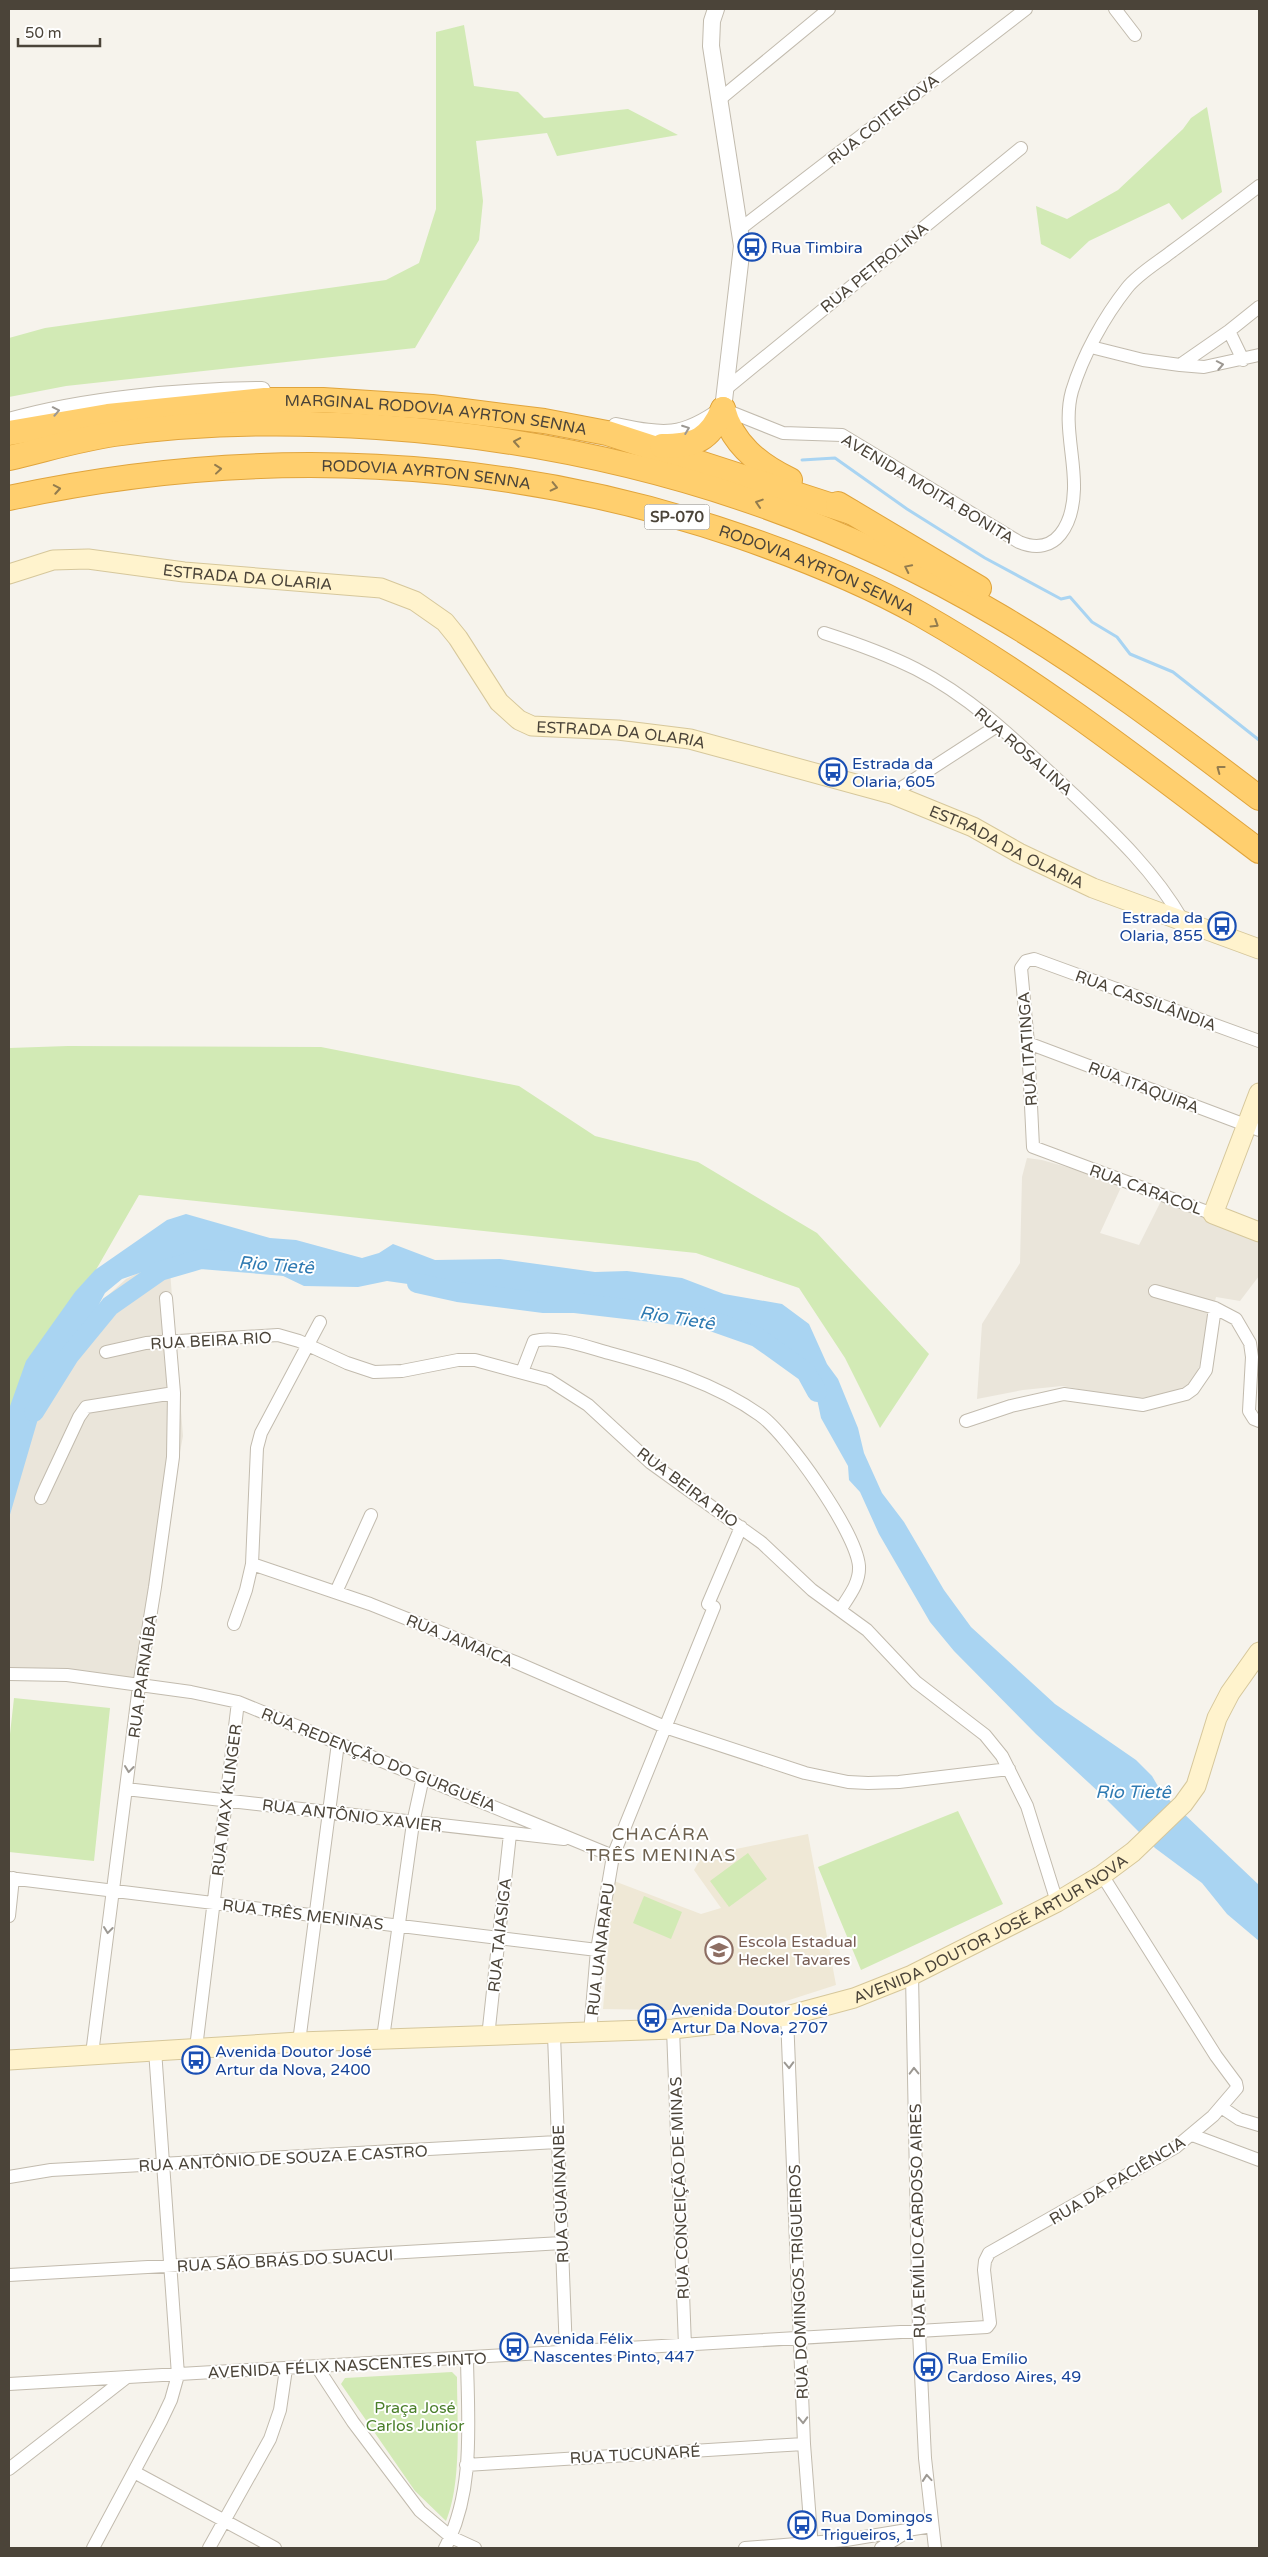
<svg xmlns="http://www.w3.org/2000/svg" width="1268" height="2557" font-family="'Varela Round',sans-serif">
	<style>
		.residential { fill: #eae5da }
		.education { fill: #efe8d6 }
		.green { fill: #d2eab5 }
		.water { fill: #a9d4f2 }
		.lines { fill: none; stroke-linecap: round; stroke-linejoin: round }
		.stream { stroke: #a9d4f2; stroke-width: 3 }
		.river { stroke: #a9d4f2; stroke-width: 20 }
		.minor-casing { stroke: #c2bbae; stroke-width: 14 }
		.tertiary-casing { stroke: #c2bbae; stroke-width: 18 }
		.secondary-casing { stroke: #d6c79b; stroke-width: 21 }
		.motorway-casing { stroke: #e0a43c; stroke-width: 26 }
		.minor { stroke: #fff; stroke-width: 12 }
		.tertiary { stroke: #fff; stroke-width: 16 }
		.secondary { stroke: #fff3cd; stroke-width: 19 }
		.motorway { stroke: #ffcf6e; stroke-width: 24 }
		.oneway { stroke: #9c9892 }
		.oneway2 { stroke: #937c4e }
		.labels { text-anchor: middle; stroke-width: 4; stroke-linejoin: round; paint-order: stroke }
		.shield { fill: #fff; stroke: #817c74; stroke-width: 1 }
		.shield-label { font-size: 15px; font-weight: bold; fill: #4b4439 }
		.street-label { font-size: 16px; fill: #4b4439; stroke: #fff }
		.transit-label { font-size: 16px; fill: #164399; stroke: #fff; text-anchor: start }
		.education-label { font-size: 16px; fill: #785e54; stroke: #fff; text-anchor: start }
		.park-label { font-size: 16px; fill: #4a7f2a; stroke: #fff }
		.water-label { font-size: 18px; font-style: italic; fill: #2e7ab2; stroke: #fff }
		.neighbourhood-label { font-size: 18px; letter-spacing: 1px; fill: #6e6250; stroke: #fff }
	</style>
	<rect width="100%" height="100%" fill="#f6f3ec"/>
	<path class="residential" d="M 1027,1158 L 1042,1160 L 1123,1183 L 1100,1233 L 1139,1245 L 1162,1199 L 1259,1236 L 1259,1276 L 1240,1301 L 1216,1297 L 1196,1379 L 1178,1392 L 1133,1399 L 1062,1386 L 1023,1390 L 977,1399 L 982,1324 L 1020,1263 L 1022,1177 Z
		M 169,1258 L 183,1436 L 137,1684 L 9,1671 L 9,1470 L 50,1368 L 104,1299 L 126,1279 Z"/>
	<path class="education" d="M 808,1834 L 836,1985 L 780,2003 L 719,2011 L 603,2009 L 614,1881 L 701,1914 L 721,1908 L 694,1870 L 702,1856 Z"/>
	<path class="green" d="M 464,25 L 474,86 L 518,92 L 544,118 L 628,109 L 678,135 L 557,156 L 547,133 L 476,141 L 483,201 L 479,240 L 415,348 L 66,386 L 9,397 L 9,338 L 45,328 L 386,280 L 419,263 L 436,209 L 436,32 Z
		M 1207,107 L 1222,192 L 1182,220 L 1169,203 L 1089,241 L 1070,259 L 1041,244 L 1036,206 L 1067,219 L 1118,190 L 1183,129 L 1191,118 Z
		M 68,1046 L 321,1047 L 519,1086 L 595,1136 L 698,1162 L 817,1233 L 929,1354 L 880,1428 L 845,1358 L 799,1288 L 696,1253 L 139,1195 L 9,1421 L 9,1048 Z
		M 14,1698 L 110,1708 L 94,1861 L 9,1852 L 9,1743 Z
		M 958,1811 L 1003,1904 L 861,1970 L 818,1867 Z
		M 748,1853 L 767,1879 L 729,1907 L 710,1881 Z
		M 644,1896 L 682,1912 L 671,1939 L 633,1923 Z
		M 452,2372 L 457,2377 C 457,2418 462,2483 446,2521 L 415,2491 L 341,2384 L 345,2378 Z"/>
	<path class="water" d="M 186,1214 L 270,1238 L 296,1240 L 362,1258 L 379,1253 L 393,1244 L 435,1260 L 500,1259 L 595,1272 L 627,1271 L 682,1278 L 724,1294 L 782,1304 L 809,1324 L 827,1364 L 838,1379 L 858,1428 L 864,1453 L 882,1493 L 904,1522 L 944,1590 L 971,1627 L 1055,1704 L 1136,1760 L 1152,1776 L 1162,1793 L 1259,1885 L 1259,1941 L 1227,1914 L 1202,1883 L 1155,1848 L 1102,1795 L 1036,1734 L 954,1651 L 930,1622 L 879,1534 L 860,1492 L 849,1480 L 848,1466 L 821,1418 L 817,1399 L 803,1374 L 802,1361 C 787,1345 767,1330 743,1335 L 708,1314 L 692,1320 L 658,1319 L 641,1303 L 457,1291 L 387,1281 L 358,1287 L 304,1286 L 254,1262 L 189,1256 L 122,1279 L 105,1293 L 84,1332 L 47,1388 L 9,1518 L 9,1409 L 26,1361 L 75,1292 L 95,1270 L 167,1220 Z"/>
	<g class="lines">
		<path class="stream" d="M 802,460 L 835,458 L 907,509 L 985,558 L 1061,599 L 1070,597 L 1092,622 L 1117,637 L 1130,654 L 1173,672 L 1259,740"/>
		<path class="river" d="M 417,1283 L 458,1292 L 544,1303 L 575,1303 L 703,1318 L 757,1337 L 806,1372 L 817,1392
			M 34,1412 L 69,1356 L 110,1306 L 160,1271 L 201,1259 L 285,1266"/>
		<g class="minor-casing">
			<path id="minor" d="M 1115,9 L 1135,35
				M 720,99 L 829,9
				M 740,229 L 1026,9
				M 1229,331 L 1243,360
				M 1091,347 L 1143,360 L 1180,365 L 1229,331 L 1259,307
				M 1180,365 L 1204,367 L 1259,355
				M 727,388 L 1021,148
				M 723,409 L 783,433 L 842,435 L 1019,542 C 1057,558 1073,523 1074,489 C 1075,457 1063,423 1072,391 C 1083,355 1104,317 1127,288 C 1138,274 1157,263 1171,252 C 1201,230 1230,208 1259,186
				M 824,633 C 855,643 886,654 916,669 C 977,700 1025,750 1075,796 C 1115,834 1155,872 1183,921
				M 892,794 L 997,726
				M 1028,1043 L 1259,1130
				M 1213,1214 L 1033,1147 L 1028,1043 L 1021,968 L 1026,961 L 1034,959 L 1259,1041
				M 1155,1291 L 1215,1308 L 1236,1319 L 1250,1343 L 1252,1357 L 1249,1411 L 1254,1419 L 1259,1421
				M 106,1352 L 146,1343 L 278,1335 L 299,1341 L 347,1363 L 374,1372 L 402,1371 L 458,1360 L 475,1360 L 549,1380 L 588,1405 L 651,1463 L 762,1543 L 812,1590 L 867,1630 L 916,1682 L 985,1735 L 1002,1756 L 1027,1806 L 1057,1902
				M 522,1372 L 534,1341 C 557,1335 587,1347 609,1353 C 661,1367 715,1383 760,1415 C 787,1434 856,1532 859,1566 C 860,1583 849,1596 840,1610
				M 966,1421 L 1011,1406 L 1064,1394 L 1143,1405 L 1186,1394 L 1193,1389 L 1206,1370 L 1215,1308
				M 41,1498 L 79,1417 L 86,1407 L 174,1393
				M 252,1564 L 370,1604 L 515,1662 L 665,1727 L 805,1773 L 848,1782 L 868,1783 L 899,1782 L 1009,1769
				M 336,1592 L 371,1515
				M 708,1604 L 741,1527
				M 234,1624 L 246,1590 L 252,1564 L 257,1448 L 261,1433 L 320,1322
				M 9,1674 L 67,1675 L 191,1692 L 238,1702 L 613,1856
				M 126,1789 L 564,1839
				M 9,1878 L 597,1950
				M 9,1916 L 13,1878
				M 912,1975 L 919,2332 L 925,2458 L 935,2548
				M 787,2016 L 804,2444 L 812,2548
				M 673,2029 L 685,2346
				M 590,2033 L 597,1950 L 613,1856 L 714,1607
				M 554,2035 L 566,2353
				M 488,2037 L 510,1834
				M 383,2038 L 413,1823 L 423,1777
				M 299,2042 L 338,1743
				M 196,2048 L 238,1702
				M 92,2054 L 139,1686 L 155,1587 L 173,1457 L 174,1393 L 166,1298
				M 1221,2107 L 1239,2119 L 1259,2125
				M 1192,2135 L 1259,2160
				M 9,2177 L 51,2170 L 557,2142
				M 9,2275 L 562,2243
				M 317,2367 L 353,2422 L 420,2511 L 451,2537 L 475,2548
				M 9,2384 L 987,2327 L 990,2323 L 984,2270 L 985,2261 L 989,2253 L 1176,2147 L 1213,2116 L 1237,2088 L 1236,2083 L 1216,2056 L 1102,1875
				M 466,2465 L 804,2444
				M 9,2469 L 127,2377
				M 134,2472 L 275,2548
				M 93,2548 L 161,2421 L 171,2400 L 178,2375 L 155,2050
				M 209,2548 L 270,2439 L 280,2410 L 286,2369
				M 445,2548 C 475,2491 468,2422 467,2359
				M 745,2548 L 846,2540 L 932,2526
				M 881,2548 L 902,2535"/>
		</g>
		<g class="tertiary-casing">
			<path id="tertiary" d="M 9,421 C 86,399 182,391 262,390
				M 616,426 C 665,436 681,439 723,409 L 742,246 L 711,46 L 712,21 L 716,9"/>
		</g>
		<g class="secondary-casing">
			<g id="secondary">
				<path id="s1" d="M 9,574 L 53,560 L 88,559 L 184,572 L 381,588 L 415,601 L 445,622 L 458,638 L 499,702 L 519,720 L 532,726 L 618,730 L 690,739 L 892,794 L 973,827 L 1019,853 L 1093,888 L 1259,949"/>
				<path d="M 1259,1093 L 1213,1214 L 1259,1232"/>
				<path id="s2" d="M 9,2060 L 299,2042 L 673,2029 L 787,2016 L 854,1998 L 912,1975 L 1057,1902 L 1102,1875 L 1133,1852 L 1183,1804 L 1196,1786 L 1217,1718 L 1230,1693 L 1259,1652"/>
			</g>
		</g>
		<g class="motorway-casing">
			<g id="motorway">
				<path d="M 723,409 C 732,444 759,465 790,480"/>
				<path id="s3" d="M 9,433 L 108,416 L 265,400 L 323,400 L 432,407 L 544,421 L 607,433 L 851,512"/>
				<path d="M 662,446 C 695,446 710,440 723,409"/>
				<path d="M 9,458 C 44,450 79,439 114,434 C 202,422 290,421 377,427 C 599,442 808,503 999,616 C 1091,670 1175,734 1259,798"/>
				<path id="s4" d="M 9,498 C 254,445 501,455 739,536 C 800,557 863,582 920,614 C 1040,682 1149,768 1259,851"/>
				<path d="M 838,504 L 979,588"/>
			</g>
		</g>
		<use href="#minor" class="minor"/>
		<use href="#tertiary" class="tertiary"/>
		<use href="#secondary" class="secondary"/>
		<use href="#motorway" class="motorway"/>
	</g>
	<defs><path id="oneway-chevron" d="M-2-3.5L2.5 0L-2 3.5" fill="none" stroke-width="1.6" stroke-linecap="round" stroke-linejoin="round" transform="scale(1.25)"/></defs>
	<g class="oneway">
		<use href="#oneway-chevron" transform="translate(1220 365) rotate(-11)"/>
		<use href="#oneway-chevron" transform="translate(56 411) rotate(-11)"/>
		<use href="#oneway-chevron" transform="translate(686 429) rotate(-21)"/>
		<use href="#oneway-chevron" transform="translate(129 1769) rotate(97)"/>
		<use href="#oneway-chevron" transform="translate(108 1930) rotate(97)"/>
		<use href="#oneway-chevron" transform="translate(789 2065) rotate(88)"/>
		<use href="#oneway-chevron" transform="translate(914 2071) rotate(-91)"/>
		<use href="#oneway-chevron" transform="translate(803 2420) rotate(88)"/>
		<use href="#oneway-chevron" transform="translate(927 2478) rotate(-95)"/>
	</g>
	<g class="oneway2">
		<use href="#oneway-chevron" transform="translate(517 442) rotate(-170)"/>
		<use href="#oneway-chevron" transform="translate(218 469) rotate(-6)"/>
		<use href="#oneway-chevron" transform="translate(554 487) rotate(13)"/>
		<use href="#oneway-chevron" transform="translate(57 489) rotate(-10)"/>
		<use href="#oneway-chevron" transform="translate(759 503) rotate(-162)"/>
		<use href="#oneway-chevron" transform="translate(908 568) rotate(-154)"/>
		<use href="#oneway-chevron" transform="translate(935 624) rotate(32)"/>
		<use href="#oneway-chevron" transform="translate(1220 769) rotate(-143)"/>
	</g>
	<defs>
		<g id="bus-ring" transform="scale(1.4375)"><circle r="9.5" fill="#fff" stroke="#1a4fb4" stroke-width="1.5"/><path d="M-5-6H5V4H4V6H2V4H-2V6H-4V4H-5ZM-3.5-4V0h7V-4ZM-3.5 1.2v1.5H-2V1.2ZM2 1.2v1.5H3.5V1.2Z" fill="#1a4fb4"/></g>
		<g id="school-ring" transform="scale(1.4375)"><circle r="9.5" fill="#fff" stroke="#8d6e63" stroke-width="1.5"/><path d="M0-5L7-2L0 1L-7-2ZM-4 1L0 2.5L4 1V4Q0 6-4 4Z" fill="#8d6e63"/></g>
	</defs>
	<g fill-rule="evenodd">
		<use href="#bus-ring" x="752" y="247"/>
		<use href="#bus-ring" x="833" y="772"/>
		<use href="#bus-ring" x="1222" y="926"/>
		<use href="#school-ring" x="719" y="1950"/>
		<use href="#bus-ring" x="652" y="2018"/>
		<use href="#bus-ring" x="196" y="2060"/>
		<use href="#bus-ring" x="514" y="2347"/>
		<use href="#bus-ring" x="928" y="2367"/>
		<use href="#bus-ring" x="802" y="2525"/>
	</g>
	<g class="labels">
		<rect class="shield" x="644.5" y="504.5" width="65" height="25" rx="4"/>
		<g class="shield-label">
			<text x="677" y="522">SP-070</text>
		</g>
		<g class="street-label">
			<text transform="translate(883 119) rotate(-38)" y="6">RUA COITENOVA</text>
			<text transform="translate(874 267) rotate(-39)" y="6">RUA PETROLINA</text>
			<text dy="6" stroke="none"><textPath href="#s3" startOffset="430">MARGINAL RODOVIA AYRTON SENNA</textPath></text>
			<text dy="6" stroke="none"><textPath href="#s4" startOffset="420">RODOVIA AYRTON SENNA</textPath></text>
			<text transform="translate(928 488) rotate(31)" y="6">AVENIDA MOITA BONITA</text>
			<text dy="6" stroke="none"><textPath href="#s4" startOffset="825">RODOVIA AYRTON SENNA</textPath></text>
			<text dy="6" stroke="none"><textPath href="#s1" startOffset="242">ESTRADA DA OLARIA</textPath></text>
			<text dy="6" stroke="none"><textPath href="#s1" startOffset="676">ESTRADA DA OLARIA</textPath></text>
			<text transform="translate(1024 751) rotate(41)" y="6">RUA ROSALINA</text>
			<text dy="6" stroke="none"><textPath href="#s1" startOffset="1081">ESTRADA DA OLARIA</textPath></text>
			<text transform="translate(1146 1000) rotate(20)" y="6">RUA CASSILÂNDIA</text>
			<text transform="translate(1027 1049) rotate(-94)" y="6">RUA ITATINGA</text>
			<text transform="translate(1144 1087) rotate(21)" y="6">RUA ITAQUIRA</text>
			<text transform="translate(1146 1189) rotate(20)" y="6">RUA CARACOL</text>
			<text transform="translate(211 1340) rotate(-3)" y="6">RUA BEIRA RIO</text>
			<text transform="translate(688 1487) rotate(37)" y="6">RUA BEIRA RIO</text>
			<text transform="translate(460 1640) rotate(22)" y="6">RUA JAMAICA</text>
			<text transform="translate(142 1676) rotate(-82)" y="6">RUA PARNAÍBA</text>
			<text transform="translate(379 1759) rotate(22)" y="6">RUA REDENÇÃO DO GURGUÉIA</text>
			<text transform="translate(226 1800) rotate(-83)" y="6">RUA MAX KLINGER</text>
			<text transform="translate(352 1815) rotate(7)" y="6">RUA ANTÔNIO XAVIER</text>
			<text transform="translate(303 1914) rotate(7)" y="6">RUA TRÊS MENINAS</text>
			<text dy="6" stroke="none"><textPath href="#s2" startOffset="1002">AVENIDA DOUTOR JOSÉ ARTUR NOVA</textPath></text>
			<text transform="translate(499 1935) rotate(-84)" y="6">RUA TAIASIGA</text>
			<text transform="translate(600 1949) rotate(-83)" y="6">RUA UANARAPU</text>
			<text transform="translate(283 2158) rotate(-3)" y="6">RUA ANTÔNIO DE SOUZA E CASTRO</text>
			<text transform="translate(1117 2180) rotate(-31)" y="6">RUA DA PACIÊNCIA</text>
			<text transform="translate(679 2188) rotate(-92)" y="6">RUA CONCEIÇÃO DE MINAS</text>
			<text transform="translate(560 2194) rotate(-92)" y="6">RUA GUAINANBE</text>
			<text transform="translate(917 2221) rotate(-91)" y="6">RUA EMÍLIO CARDOSO AIRES</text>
			<text transform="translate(285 2260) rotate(-3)" y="6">RUA SÃO BRÁS DO SUACUI</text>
			<text transform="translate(798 2282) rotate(-92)" y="6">RUA DOMINGOS TRIGUEIROS</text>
			<text transform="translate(347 2365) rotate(-3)" y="6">AVENIDA FÉLIX NASCENTES PINTO</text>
			<text transform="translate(635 2454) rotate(-3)" y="6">RUA TUCUNARÉ</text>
		</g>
		<g class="transit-label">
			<text x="771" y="253">Rua Timbira</text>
			<text x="852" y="769">Estrada da<tspan x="852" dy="18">Olaria, 605</tspan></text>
			<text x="1203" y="923" text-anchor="end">Estrada da<tspan x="1203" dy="18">Olaria, 855</tspan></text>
			<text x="671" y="2015">Avenida Doutor José<tspan x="671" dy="18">Artur Da Nova, 2707</tspan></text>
			<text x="215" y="2057">Avenida Doutor José<tspan x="215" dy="18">Artur da Nova, 2400</tspan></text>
			<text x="533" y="2344">Avenida Félix<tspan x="533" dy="18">Nascentes Pinto, 447</tspan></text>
			<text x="947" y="2364">Rua Emílio<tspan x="947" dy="18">Cardoso Aires, 49</tspan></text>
			<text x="821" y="2522">Rua Domingos<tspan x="821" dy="18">Trigueiros, 1</tspan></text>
		</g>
		<g class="education-label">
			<text x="738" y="1947">Escola Estadual<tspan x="738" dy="18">Heckel Tavares</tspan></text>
		</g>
		<g class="park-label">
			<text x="415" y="2413">Praça José<tspan x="415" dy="18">Carlos Junior</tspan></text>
		</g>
		<g class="water-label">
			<text transform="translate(276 1265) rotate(4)" y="6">Rio Tietê</text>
			<text transform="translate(677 1318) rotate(9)" y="6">Rio Tietê</text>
			<text x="1133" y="1798">Rio Tietê</text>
		</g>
		<g class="neighbourhood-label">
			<text x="661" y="1840">CHACÁRA<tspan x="661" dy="21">TRÊS MENINAS</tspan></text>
		</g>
	</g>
	<rect width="1268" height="2557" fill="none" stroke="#4b4439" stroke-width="20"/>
	<path d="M18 38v8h82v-8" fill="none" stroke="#4b4439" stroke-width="2.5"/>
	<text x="25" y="38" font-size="15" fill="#4b4439" stroke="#ffffff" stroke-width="4" paint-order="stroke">50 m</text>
</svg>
